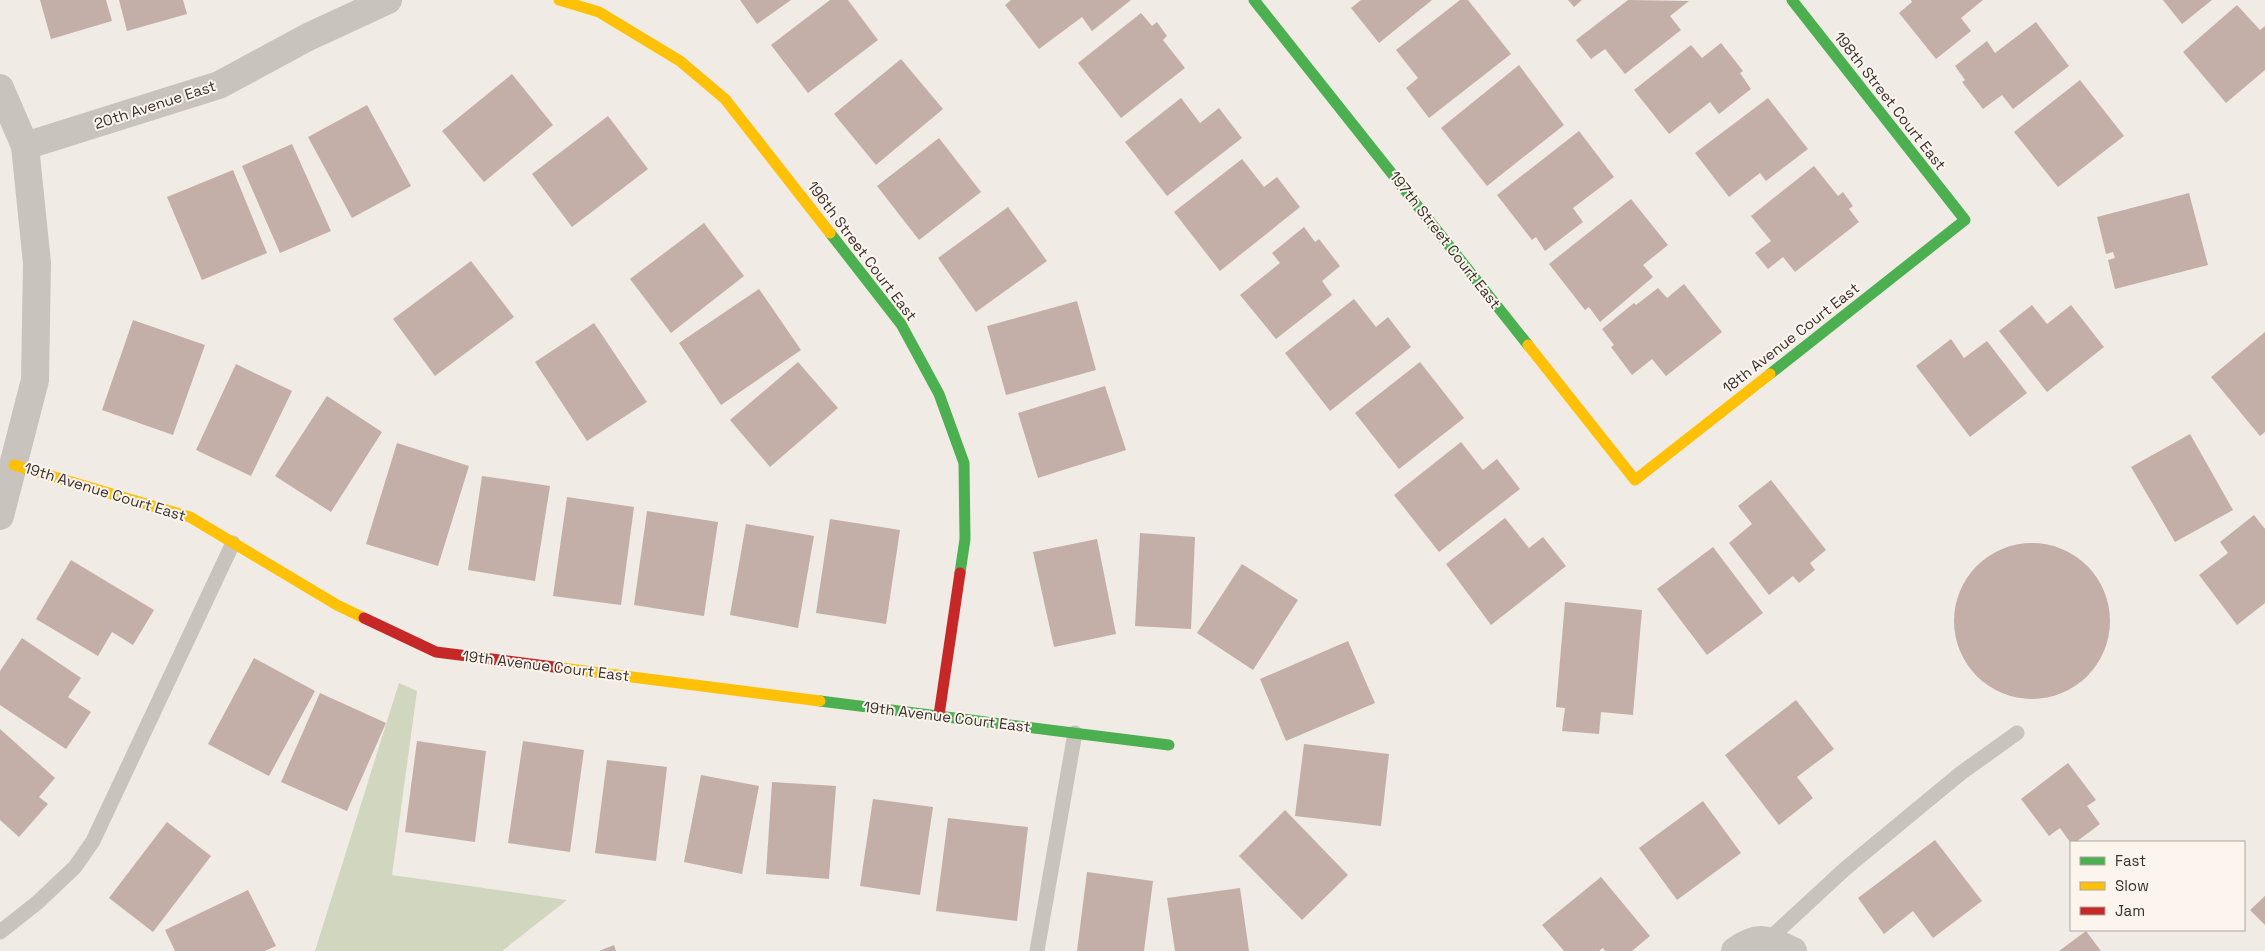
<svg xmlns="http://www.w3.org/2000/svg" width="2265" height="951" font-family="'Space Grotesk',sans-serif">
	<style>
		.green { fill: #d1d6bf }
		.building { fill: #c3afa7 }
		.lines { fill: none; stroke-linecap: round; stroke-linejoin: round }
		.lane { stroke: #c9c3be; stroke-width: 15 }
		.street { stroke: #c9c3be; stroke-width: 28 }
		.fast { stroke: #4caf50; stroke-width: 11 }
		.slow { stroke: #ffc107; stroke-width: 11 }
		.jam { stroke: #c62828; stroke-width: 11 }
		.labels { text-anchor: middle; stroke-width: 4; stroke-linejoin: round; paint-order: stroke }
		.street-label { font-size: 15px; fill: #3b302b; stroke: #fbf5ee }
	</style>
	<rect width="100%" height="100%" fill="#f0ebe5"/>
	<path class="green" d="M 399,683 L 417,691 L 392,875 L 567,900 L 502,951 L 315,951 Z"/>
	<path class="building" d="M 40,0 L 106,0 L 112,21 L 51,39 Z
		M 119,0 L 183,0 L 187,14 L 127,31 Z
		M 740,0 L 791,0 L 757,24 Z
		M 830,0 L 848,0 L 878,40 L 808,93 L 771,45 Z
		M 1011,0 L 1131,0 L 1092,31 L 1082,17 L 1039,49 L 1005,5 Z
		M 1361,0 L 1432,0 L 1379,43 L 1351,8 Z
		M 1460,0 L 1468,0 L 1511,54 L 1429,118 L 1406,88 L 1418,78 L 1396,50 Z
		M 1568,0 L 1582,0 L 1574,7 Z
		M 1628,0 L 1689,1 L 1670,16 L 1681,30 L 1625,74 L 1605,49 L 1591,59 L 1576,40 Z
		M 1911,0 L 1983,0 L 1961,18 L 1971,31 L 1936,59 L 1899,13 L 1912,2 Z
		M 2163,0 L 2212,0 L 2182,24 Z
		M 2237,5 L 2260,30 L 2265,26 L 2265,70 L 2226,103 L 2183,52 Z
		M 1141,13 L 1152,26 L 1157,22 L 1167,36 L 1163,40 L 1185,68 L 1121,118 L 1078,63 Z
		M 2036,22 L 2069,66 L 2013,109 L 2002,95 L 1983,109 L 1962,82 L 1965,80 L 1955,66 L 1987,41 L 1995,53 Z
		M 1721,43 L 1743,71 L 1740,73 L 1751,89 L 1719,114 L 1710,102 L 1669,134 L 1634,90 L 1691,45 L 1702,58 Z
		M 901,59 L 943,109 L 876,165 L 834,114 Z
		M 1519,65 L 1564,125 L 1487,186 L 1441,128 Z
		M 512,74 L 553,125 L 484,182 L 442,131 Z
		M 2080,80 L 2124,136 L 2058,187 L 2014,132 Z
		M 1181,98 L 1200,123 L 1219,108 L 1242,138 L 1167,196 L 1125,142 Z
		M 1768,98 L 1808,149 L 1766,181 L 1760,173 L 1729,197 L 1695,153 Z
		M 367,105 L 411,186 L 352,218 L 308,137 Z
		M 608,116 L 648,169 L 572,227 L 532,174 Z
		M 1579,131 L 1614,177 L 1573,208 L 1583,222 L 1545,251 L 1536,237 L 1532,240 L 1497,195 Z
		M 939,138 L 981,192 L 919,240 L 877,186 Z
		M 292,144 L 331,231 L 280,253 L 242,166 Z
		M 1242,159 L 1264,187 L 1277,177 L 1300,207 L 1220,271 L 1174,212 Z
		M 1814,166 L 1838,196 L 1843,192 L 1853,206 L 1849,209 L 1859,222 L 1795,272 L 1783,257 L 1768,269 L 1755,253 L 1771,241 L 1751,216 Z
		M 233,170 L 267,253 L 202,280 L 167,197 Z
		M 2189,193 L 2208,265 L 2115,289 L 2108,260 L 2115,258 L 2113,252 L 2106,254 L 2097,217 Z
		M 1631,199 L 1668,245 L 1643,265 L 1653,277 L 1600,322 L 1589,307 L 1585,310 L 1549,264 Z
		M 1008,207 L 1047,261 L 976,312 L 938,258 Z
		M 704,223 L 744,276 L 671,333 L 630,279 Z
		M 1304,227 L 1315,242 L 1319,239 L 1340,266 L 1322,281 L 1332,295 L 1276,339 L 1240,295 L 1280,263 L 1272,253 Z
		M 471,261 L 514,317 L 435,376 L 393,319 Z
		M 1684,284 L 1722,332 L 1666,376 L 1652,359 L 1632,375 L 1611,347 L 1614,345 L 1602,329 L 1634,303 L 1636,305 L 1658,288 L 1667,298 Z
		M 759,289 L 801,350 L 721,405 L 679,343 Z
		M 1354,299 L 1376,327 L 1388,317 L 1411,347 L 1330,411 L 1285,353 Z
		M 1077,301 L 1096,370 L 1006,395 L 987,326 Z
		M 2032,305 L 2047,324 L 2071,305 L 2104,347 L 2047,392 L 1999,331 Z
		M 133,320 L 205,345 L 173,435 L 102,410 Z
		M 594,323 L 647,402 L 587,441 L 535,362 Z
		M 2265,332 L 2265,432 L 2260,436 L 2211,377 Z
		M 1951,339 L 1964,358 L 1987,341 L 2027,393 L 1970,437 L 1916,366 Z
		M 798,362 L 838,408 L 770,467 L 730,420 Z
		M 1420,362 L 1464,418 L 1399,469 L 1355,413 Z
		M 236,364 L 292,391 L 251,476 L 196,450 Z
		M 1105,386 L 1126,450 L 1038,478 L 1018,413 Z
		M 327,396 L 382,432 L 331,512 L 275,476 Z
		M 2190,434 L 2233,510 L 2175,542 L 2131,467 Z
		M 1461,442 L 1483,470 L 1497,459 L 1520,489 L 1439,552 L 1394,495 Z
		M 397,443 L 469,466 L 438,566 L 366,544 Z
		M 482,476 L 550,486 L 535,581 L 468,570 Z
		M 1771,480 L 1826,550 L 1810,563 L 1815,570 L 1799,583 L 1793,576 L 1769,595 L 1729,543 L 1752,524 L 1738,506 Z
		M 567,497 L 634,507 L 621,605 L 553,596 Z
		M 647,511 L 718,522 L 704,616 L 634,605 Z
		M 2254,515 L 2265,529 L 2265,603 L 2237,625 L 2199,575 L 2228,553 L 2220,542 Z
		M 1505,518 L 1529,548 L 1543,537 L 1566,566 L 1491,625 L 1446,564 Z
		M 830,519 L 900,530 L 886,624 L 816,613 Z
		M 746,524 L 814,536 L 798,628 L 730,615 Z
		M 1140,533 L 1195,537 L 1191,629 L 1135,626 Z
		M 1097,539 L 1116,634 L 1054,647 L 1033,552 Z
		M1954 621a78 78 0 1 1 156 0a78 78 0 1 1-156 0Z
		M 1713,547 L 1763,613 L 1707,655 L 1657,589 Z
		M 71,560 L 154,610 L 133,645 L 112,632 L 98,656 L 36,619 Z
		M 1242,564 L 1298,600 L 1253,670 L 1197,633 Z
		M 1565,602 L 1642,610 L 1633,715 L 1601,712 L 1599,734 L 1562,731 L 1565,708 L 1556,707 Z
		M 22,638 L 81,678 L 68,697 L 91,712 L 66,749 L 0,705 L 0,671 Z
		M 1348,641 L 1375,703 L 1286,741 L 1260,679 Z
		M 254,658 L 315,691 L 269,776 L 208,744 Z
		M 320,693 L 386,723 L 347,811 L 281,782 Z
		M 1796,700 L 1834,749 L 1797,777 L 1813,798 L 1779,825 L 1725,755 Z
		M 0,729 L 55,778 L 39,797 L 48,804 L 19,837 L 0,820 Z
		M 417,741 L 486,751 L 475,842 L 405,832 Z
		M 523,741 L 584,750 L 570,852 L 508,843 Z
		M 1304,744 L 1389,754 L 1381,826 L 1295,816 Z
		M 607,760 L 667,767 L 656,861 L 595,853 Z
		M 2068,763 L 2096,800 L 2087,806 L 2100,824 L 2076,842 L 2070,842 L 2060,828 L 2049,836 L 2021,799 Z
		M 701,775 L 759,786 L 742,874 L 684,862 Z
		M 772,782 L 836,786 L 829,879 L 766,874 Z
		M 873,799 L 933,807 L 920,895 L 860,886 Z
		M 1703,801 L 1741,853 L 1677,900 L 1639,848 Z
		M 1285,810 L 1348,875 L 1302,920 L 1239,856 Z
		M 948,818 L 1028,827 L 1017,921 L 936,911 Z
		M 167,822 L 211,856 L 153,932 L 109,898 Z
		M 1935,840 L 1982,901 L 1933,938 L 1913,911 L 1884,934 L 1858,898 Z
		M 1087,872 L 1153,881 L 1144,951 L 1077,951 Z
		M 1601,877 L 1650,936 L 1632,951 L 1605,951 L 1603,948 L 1599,951 L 1564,951 L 1542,925 Z
		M 1240,888 L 1249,951 L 1175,951 L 1167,898 Z
		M 248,890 L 276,946 L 265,951 L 175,951 L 165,930 Z
		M 2265,896 L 2265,925 L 2250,910 Z
		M 2086,931 L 2101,951 L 2059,951 Z
		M 614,945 L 616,951 L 599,951 Z"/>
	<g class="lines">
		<path class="lane" d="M 0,932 L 38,902 L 75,867 L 93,841 L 233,543
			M 1768,940 L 1846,868 L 1961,773 L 2017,733
			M 1037,951 L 1075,733"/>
		<path class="street" d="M 0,88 L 25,146 L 37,263 L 35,380 L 0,516
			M 25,146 L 219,85 L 308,37 L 388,0
			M 1735,951 C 1759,933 1768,940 1793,951"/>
		<path class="fast" d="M 1254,0 L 1528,345
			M 830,233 L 901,324 L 939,394 L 964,463 L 965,539 L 960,573
			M 1770,374 L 1965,220 L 1792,0
			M 820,701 L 1169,745"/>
		<path class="slow" d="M 559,0 L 599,12 L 680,61 L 725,99 L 830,233
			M 1528,345 L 1635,480 L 1770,374
			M 14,465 L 190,517 L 337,605 L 364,618
			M 554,667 L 820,701"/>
		<path class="jam" d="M 364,618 L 436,652 L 554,667
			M 939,715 L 960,573"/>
	</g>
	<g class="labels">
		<g class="street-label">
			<text transform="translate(1890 101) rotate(52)" y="5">198th Street Court East</text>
			<text transform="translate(155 105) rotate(-18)" y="5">20th Avenue East</text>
			<text transform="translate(1445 240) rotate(52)" y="5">197th Street Court East</text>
			<text transform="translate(862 251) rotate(53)" y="5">196th Street Court East</text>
			<text transform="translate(1791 338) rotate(-38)" y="5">18th Avenue Court East</text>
			<text transform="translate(105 492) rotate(17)" y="5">19th Avenue Court East</text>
			<text transform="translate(546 666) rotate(7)" y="5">19th Avenue Court East</text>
			<text transform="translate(947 717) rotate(7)" y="5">19th Avenue Court East</text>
		</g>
	</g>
	<rect x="2070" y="841" width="175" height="90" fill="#fbf5ee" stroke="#aea6a0"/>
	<rect x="2080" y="857" width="25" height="8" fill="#4caf50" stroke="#aea6a0"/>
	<text x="2115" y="866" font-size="15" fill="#3b302b">Fast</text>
	<rect x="2080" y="882" width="25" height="8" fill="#ffc107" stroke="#aea6a0"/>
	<text x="2115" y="891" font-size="15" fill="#3b302b">Slow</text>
	<rect x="2080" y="907" width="25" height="8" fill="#c62828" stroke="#aea6a0"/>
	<text x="2115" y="916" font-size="15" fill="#3b302b">Jam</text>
</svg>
